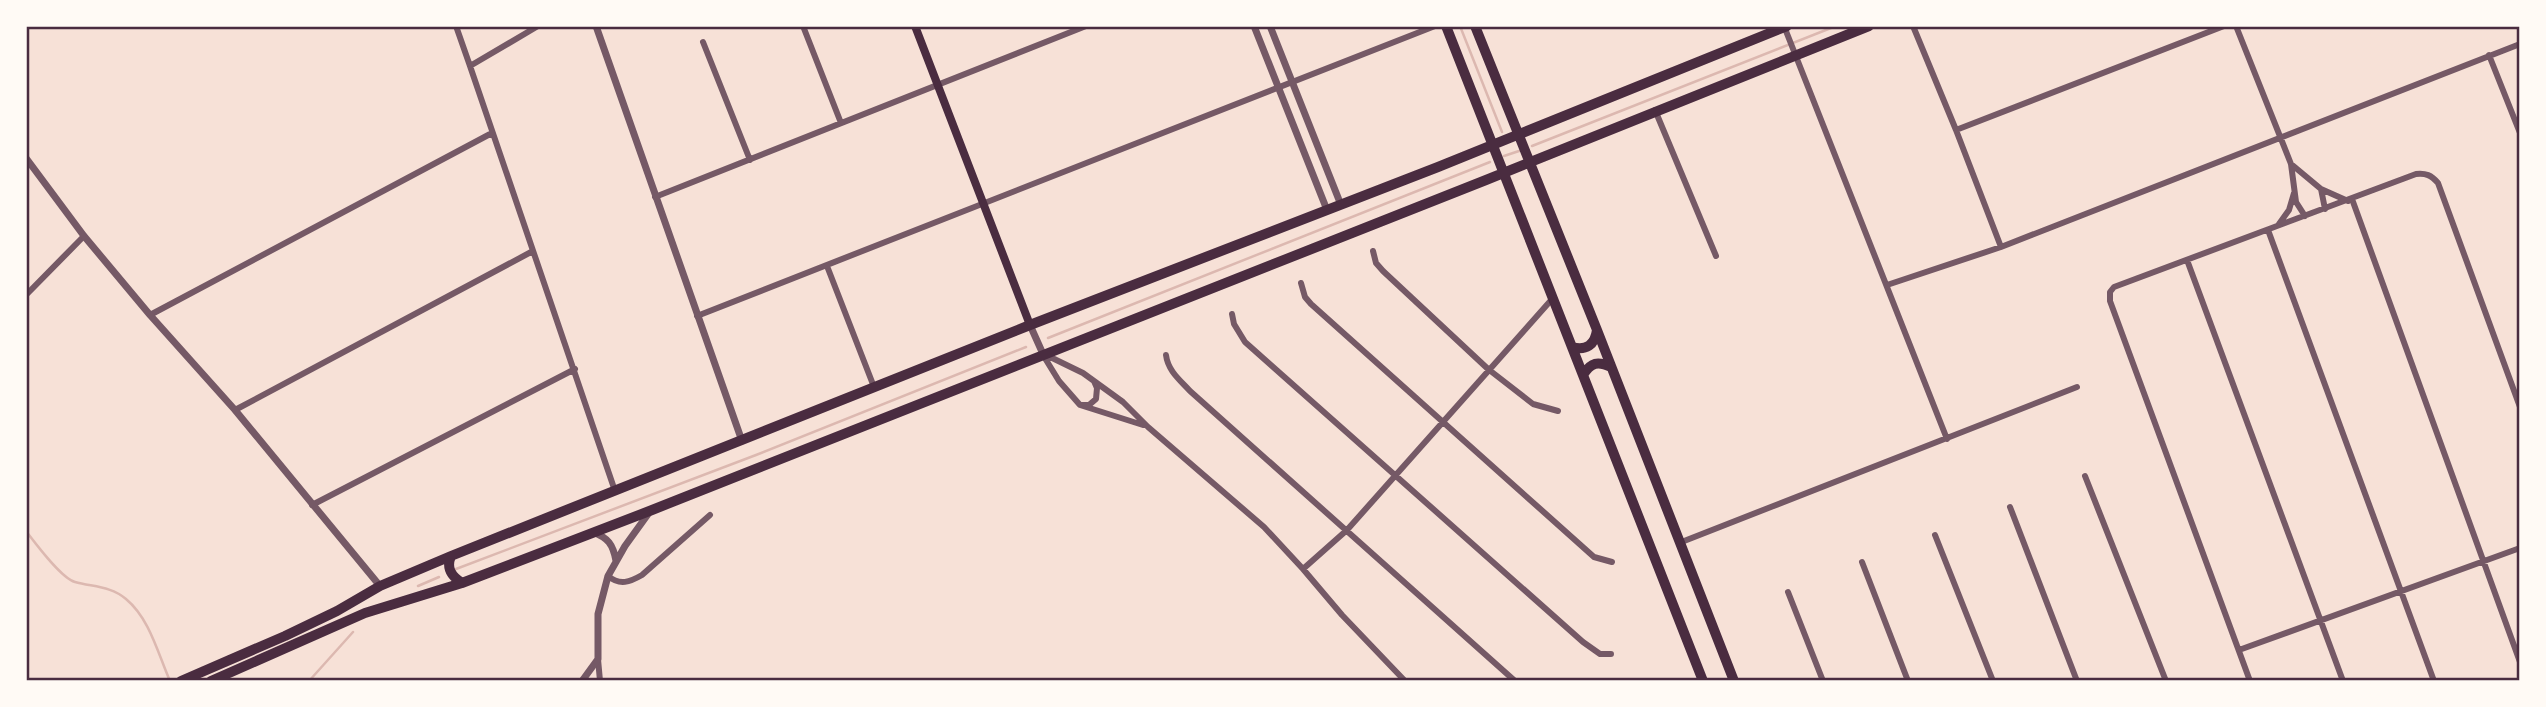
<svg xmlns="http://www.w3.org/2000/svg" width="2546" height="707" font-family="Cabin,sans-serif">
	<style>
		.lines { fill: none; stroke-linecap: round; stroke-linejoin: round }
		.stream { stroke: #dcb8b0; stroke-width: 2.5 }
		.minor { stroke: #755966; stroke-width: 6 }
		.tertiary { stroke: #755966; stroke-width: 7 }
		.secondary { stroke: #4a2c40; stroke-width: 8 }
		.primary { stroke: #4a2c40; stroke-width: 10 }
		.neatline { fill: none; stroke: #4a2c40; stroke-width: 2.5 }
	</style>
	<rect width="100%" height="100%" fill="#f7e1d7"/>
	<g class="lines">
		<path class="stream" d="M 1460,26 L 1502,132
			M 1532,146 L 1836,26
			M 1504,156 L 1519,151
			M 1048,338 L 1490,162
			M 26,531 C 36,544 61,578 75,582 C 93,587 111,586 126,599 C 150,619 158,654 170,681
			M 456,569 L 756,455 L 1026,347
			M 418,586 L 439,577
			M 309,681 L 353,632"/>
		<path class="minor" d="M 456,26 L 470,66
			M 538,26 L 470,66 L 615,491
			M 803,26 L 841,123
			M 1784,26 L 1947,439
			M 1913,26 L 1956,130 L 2001,247
			M 2236,26 L 2291,164 L 2296,202 L 2305,216
			M 703,42 L 750,160
			M 2489,55 L 2520,133
			M 1655,110 L 1716,256
			M 1956,130 L 2224,26
			M 2291,164 L 2321,189 L 2325,209
			M 2321,189 L 2348,201
			M 655,197 L 1086,26
			M 2352,199 L 2520,662
			M 2279,224 L 2289,210 L 2294,193
			M 2268,230 L 2434,681
			M 1373,251 L 1376,263 L 1383,271 L 1488,369 L 1533,404 L 1558,411
			M 2187,260 L 2343,681
			M 827,266 L 874,387
			M 1301,283 L 1305,297 L 1311,304 L 1594,557 L 1612,562
			M 1887,285 L 2001,247 L 2520,44
			M 26,295 L 84,236
			M 1232,314 L 1234,324 L 1245,342 L 1583,642 L 1600,654 L 1611,654
			M 150,315 L 492,133
			M 697,316 L 1435,26
			M 1043,355 L 1059,381 L 1080,405 L 1143,425
			M 1046,355 L 1083,373 L 1123,402 L 1148,427 L 1264,527 L 1303,569 L 1342,615 L 1405,681
			M 1166,355 C 1168,371 1180,380 1190,391 L 1515,681
			M 1082,405 L 1089,405 L 1096,399 L 1097,388 L 1094,381
			M 235,410 L 533,251
			M 2085,476 L 2166,681
			M 312,505 L 575,369
			M 2010,507 L 2077,681
			M 1935,535 L 1993,681
			M 1679,543 L 2077,387
			M 1862,562 L 1908,681
			M 1303,569 L 1347,530 L 1553,298
			M 608,576 C 620,586 630,582 642,575 L 710,515
			M 1788,592 L 1823,681
			M 2239,650 L 2520,548
			M 598,659 L 600,681
			M 2250,681 L 2110,301 L 2110,292 L 2114,287 L 2416,174 C 2426,173 2431,175 2438,183 L 2520,407"/>
		<path class="tertiary" d="M 596,26 L 742,441
			M 1254,26 L 1327,210
			M 1270,26 L 1341,205
			M 26,158 L 84,236 L 150,315 L 235,410 L 380,586
			M 1030,325 L 1043,354
			M 593,532 C 608,538 613,544 616,561
			M 582,681 L 598,659 L 598,614 L 608,576 L 625,546 L 651,510"/>
		<path class="secondary" d="M 915,26 L 1030,325"/>
		<path class="primary" d="M 1446,26 L 1703,681
			M 1475,26 L 1597,330 L 1734,681
			M 1572,347 C 1586,351 1595,345 1597,330
			M 1583,375 C 1591,362 1598,361 1611,367
			M 451,556 C 446,568 451,576 462,583
			M 181,681 L 285,636 L 337,611 L 380,586 L 451,556 L 1030,325 L 1438,167 L 1787,26
			M 211,681 L 365,613 L 462,583 L 652,510 L 1486,180 L 1869,26"/>
	</g>
	<rect width="2546" height="707" fill="none" stroke="#fffaf5" stroke-width="56"/>
	<rect x="28" y="28" width="2490" height="651" class="neatline"/>
</svg>
